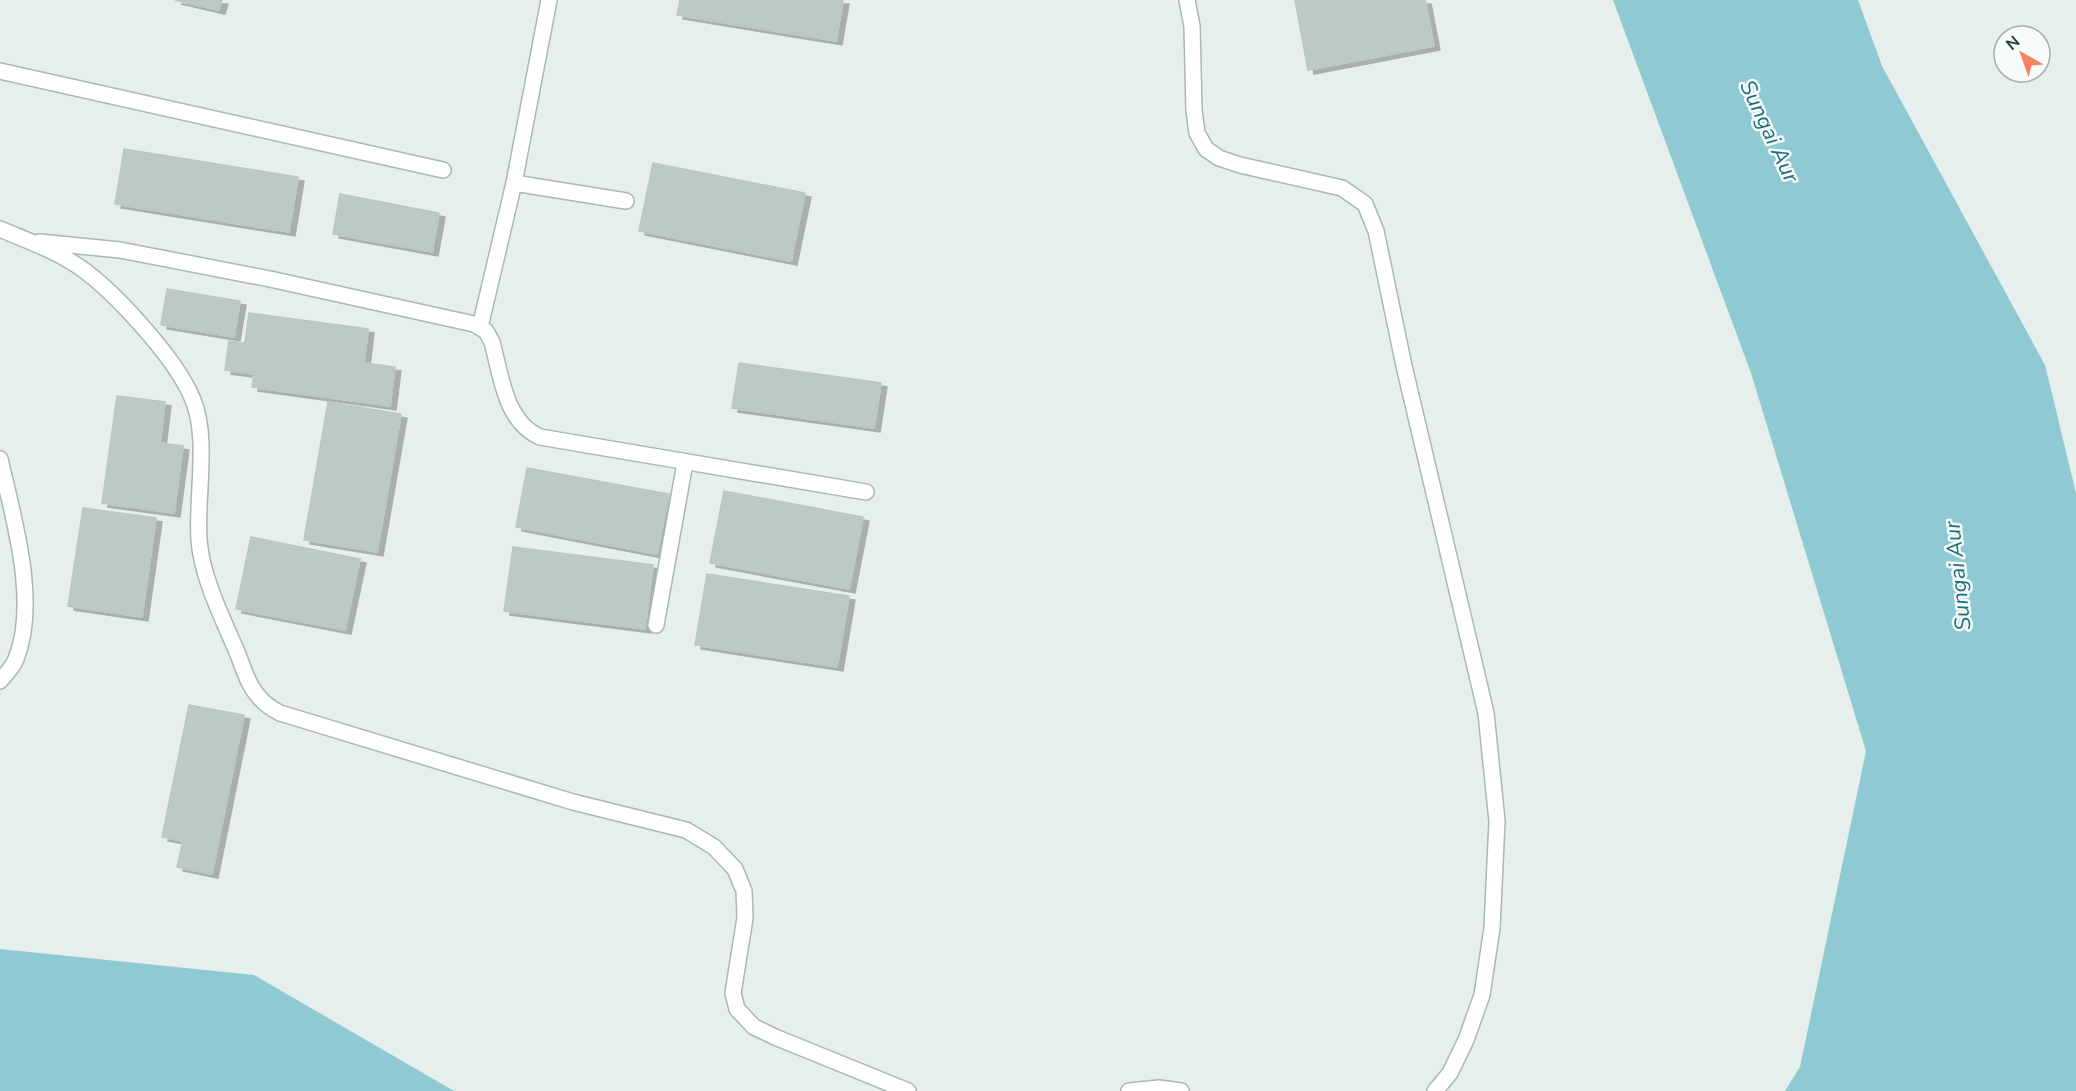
<svg xmlns="http://www.w3.org/2000/svg" width="2076" height="1091" font-family="'Nunito Sans',sans-serif">
	<style>
		.water { fill: #8ec9d4 }
		.building { fill: #bbcac4; stroke: #b8c9c2; stroke-width: 1.5; filter: url(#shadow) }
		.lines { fill: none; stroke-linecap: round; stroke-linejoin: round }
		.service-casing { stroke: #a8b8b2; stroke-width: 18 }
		.service { stroke: #fff; stroke-width: 15 }
		.labels { text-anchor: middle; stroke-width: 5; stroke-linejoin: round; paint-order: stroke }
		.water-label { font-size: 22px; font-style: italic; fill: #1c6f80; stroke: #f7fbf9 }
	</style>
	<defs>
		<filter id="shadow"><feDropShadow dx="6" dy="4" stdDeviation="0" flood-color="#0004"/></filter>
	</defs>
	<rect width="100%" height="100%" fill="#e6efeb"/>
	<path class="water" d="M 1613,0 L 1858,0 L 1882,66 L 2045,365 L 2076,493 L 2076,1091 L 1785,1091 L 1800,1067 L 1866,751 L 1751,373 Z
		M 0,949 L 254,975 L 454,1091 L 0,1091 Z"/>
	<path class="building" d="M 175,0 L 222,0 L 219,10 Z
		M 680,0 L 843,0 L 836,41 L 677,15 Z
		M 1295,0 L 1425,0 L 1434,46 L 1308,70 Z
		M 124,149 L 298,177 L 289,232 L 115,204 Z
		M 653,163 L 805,193 L 791,261 L 639,231 Z
		M 340,194 L 439,213 L 432,252 L 333,234 Z
		M 167,289 L 240,301 L 234,337 L 161,325 Z
		M 249,313 L 368,329 L 364,363 L 395,367 L 390,406 L 252,387 L 254,374 L 225,370 L 229,341 L 245,343 Z
		M 739,363 L 881,383 L 874,428 L 732,408 Z
		M 117,396 L 165,402 L 160,443 L 183,446 L 174,513 L 102,503 Z
		M 328,402 L 401,414 L 377,552 L 304,540 Z
		M 527,468 L 669,494 L 657,554 L 516,527 Z
		M 724,491 L 863,517 L 849,589 L 710,563 Z
		M 83,508 L 156,518 L 142,617 L 68,606 Z
		M 251,537 L 360,559 L 345,630 L 236,609 Z
		M 513,547 L 653,565 L 645,629 L 504,611 Z
		M 707,574 L 849,596 L 837,667 L 695,645 Z
		M 189,705 L 244,715 L 212,874 L 177,867 L 183,841 L 162,837 Z"/>
	<g class="lines">
		<g class="service-casing">
			<path id="service" d="M 1187,0 L 1192,26 L 1194,110 L 1197,133 L 1206,149 L 1219,158 L 1240,165 L 1342,188 L 1365,204 L 1376,231 L 1404,366 L 1486,713 L 1497,821 L 1492,928 L 1482,995 L 1466,1040 L 1450,1073 L 1435,1091
				M 0,71 L 443,170
				M 514,183 L 626,201
				M 0,229 C 23,239 49,248 70,261 C 108,283 177,359 193,400 C 209,438 196,498 199,540 C 202,578 222,617 237,652 C 243,667 248,685 259,697 C 265,705 272,709 280,713 L 573,802 L 686,830 L 714,847 L 735,869 L 744,891 L 745,918 L 733,993 L 737,1009 L 754,1027 L 775,1037 L 908,1091
				M 39,242 L 120,250 L 270,279 L 474,324 L 486,331 L 492,342 C 501,375 505,422 540,437 L 866,492
				M 480,327 L 514,183 L 549,0
				M 0,459 C 13,517 39,601 16,659 C 13,667 5,675 0,681
				M 656,625 L 685,463
				M 1129,1091 L 1159,1088 L 1181,1091"/>
		</g>
		<use href="#service" class="service"/>
	</g>
	<g class="labels">
		<g class="water-label">
			<text transform="translate(1770 131) rotate(65)" y="8">Sungai Aur</text>
			<text transform="translate(1957 576) rotate(-96)" y="8">Sungai Aur</text>
		</g>
	</g>
	<g transform="translate(2022 54) rotate(320)"><circle r="28" fill="#f7fbf9" stroke="#a3b1ad" stroke-width="1.5"/>
	<path d="M0-4.5L10 22L0 15L-10 22Z" fill="#f4845f"/>
	<text y="-9" font-size="16" font-weight="bold" text-anchor="middle" fill="#24423a">N</text>
	</g>
</svg>
